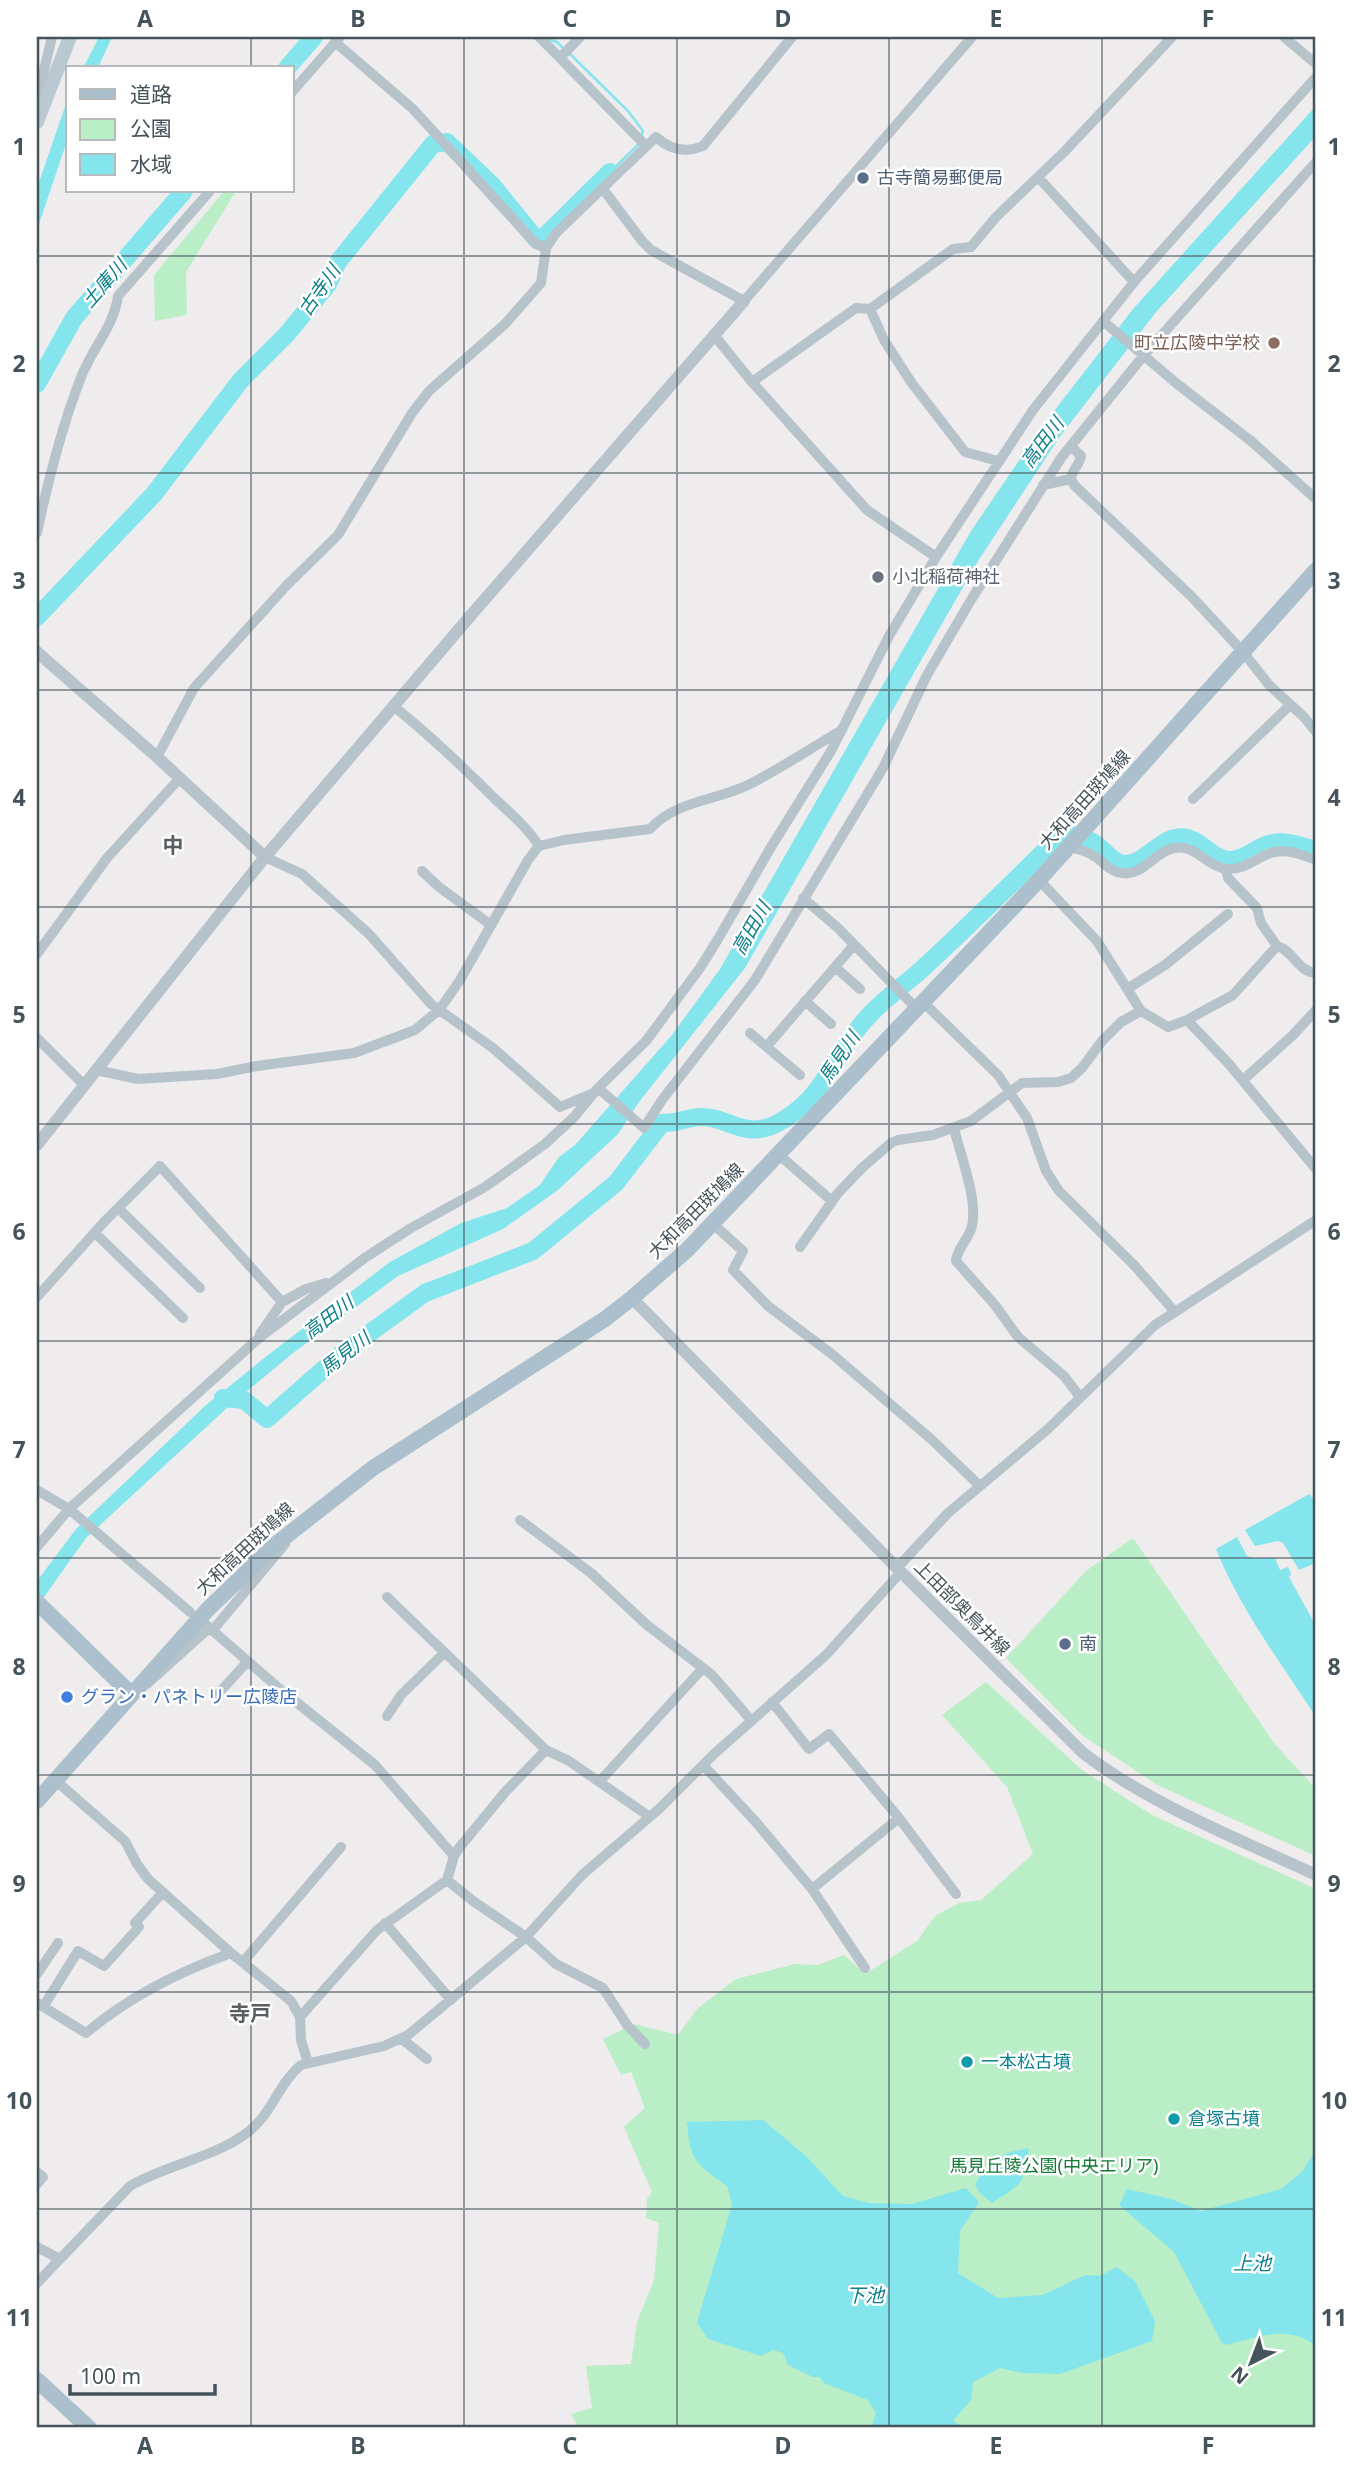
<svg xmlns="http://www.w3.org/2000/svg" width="1353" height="2465" font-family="'Noto Sans','Noto Sans JP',sans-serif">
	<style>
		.green { fill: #b9eec6 }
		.water { fill: #85e5ec }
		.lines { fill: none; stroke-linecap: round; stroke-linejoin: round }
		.stream { stroke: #85e5ec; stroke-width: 2.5 }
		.river { stroke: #85e5ec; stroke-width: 18 }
		.minor { stroke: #b7c3ca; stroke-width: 10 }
		.tertiary { stroke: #b7c3ca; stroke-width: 12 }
		.secondary { stroke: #b9c8d1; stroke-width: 14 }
		.primary { stroke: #abc0cc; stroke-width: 16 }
		.grid { fill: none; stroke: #45535a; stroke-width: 2; stroke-opacity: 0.55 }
		.service-dot { fill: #5c6f8a; stroke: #fff; stroke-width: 2.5 }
		.education-dot { fill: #8d6e63; stroke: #fff; stroke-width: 2.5 }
		.worship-dot { fill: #6b7280; stroke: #fff; stroke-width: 2.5 }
		.shop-dot { fill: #3f7fe0; stroke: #fff; stroke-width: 2.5 }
		.culture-dot { fill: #0f9aa8; stroke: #fff; stroke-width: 2.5 }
		.labels { text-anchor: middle; stroke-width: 5; stroke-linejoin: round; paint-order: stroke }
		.service-label { font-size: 18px; fill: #4e5e75; stroke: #fff; text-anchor: start }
		.education-label { font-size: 18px; fill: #785e54; stroke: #fff; text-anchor: end }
		.worship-label { font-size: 18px; fill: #5b616d; stroke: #fff; text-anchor: start }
		.street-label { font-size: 18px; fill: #45535a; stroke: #fff }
		.shop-label { font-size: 18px; fill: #366cbe; stroke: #fff; text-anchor: start }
		.culture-label { font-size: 18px; fill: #0d838f; stroke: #fff; text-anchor: start }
		.park-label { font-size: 18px; fill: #167b3a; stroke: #fff }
		.water-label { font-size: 19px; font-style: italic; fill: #0c7f88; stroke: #fff }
		.quarter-label { font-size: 21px; font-weight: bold; fill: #595e61; stroke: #fff }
		.neatline { fill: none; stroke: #45535a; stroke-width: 2.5 }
		.grid-label { font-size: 23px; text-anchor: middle; font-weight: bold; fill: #45535a }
	</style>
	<rect width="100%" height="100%" fill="#efeced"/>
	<path class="green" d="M 224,191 L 236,191 L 186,272 L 187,315 L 155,321 L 154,275 Z
		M 1133,1538 L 1274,1743 L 1316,1789 L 1316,1856 L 1159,1786 L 1083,1736 L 1006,1658 L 1086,1571 Z
		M 986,1682 L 1082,1770 L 1152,1815 L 1316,1889 L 1316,2428 L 579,2428 L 571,2414 L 592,2408 L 586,2366 L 631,2364 L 637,2322 L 654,2280 L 659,2223 L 646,2218 L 647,2199 L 652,2192 L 624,2127 L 645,2108 L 631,2072 L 621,2075 L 603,2039 L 634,2024 L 678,2035 L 697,2009 L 736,1979 L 795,1964 L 818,1965 L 844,1955 L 865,1974 L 917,1941 L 935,1916 L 959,1903 L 981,1900 L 1033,1854 L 1007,1787 L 942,1715 Z"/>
	<path class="water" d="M 99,37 L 112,37 L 98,68 L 83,68 Z
		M 68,98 L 68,138 L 37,230 L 37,188 Z
		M 1316,106 L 1316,136 L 1157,311 L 1061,435 L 978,561 L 745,968 L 639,1102 L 618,1134 L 558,1190 L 503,1229 L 398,1276 L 293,1353 L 228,1407 L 86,1538 L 37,1607 L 37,1581 L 76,1529 L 205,1406 L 268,1355 L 390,1262 L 461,1223 L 507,1208 L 540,1185 L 559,1157 L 575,1145 L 672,1035 L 720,969 L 971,531 L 1044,424 L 1133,309 Z
		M 1309,1494 L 1316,1501 L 1316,1563 L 1299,1570 L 1283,1543 L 1278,1541 L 1255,1546 L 1245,1530 Z
		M 1237,1537 L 1247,1556 L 1253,1558 L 1275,1558 L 1280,1570 L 1288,1567 L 1291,1574 L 1289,1577 L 1316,1626 L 1316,1717 C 1281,1663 1240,1609 1216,1549 Z
		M 763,2120 L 806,2156 L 843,2196 L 869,2203 L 912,2204 L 966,2188 L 979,2202 L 960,2231 L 958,2273 L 998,2298 L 1043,2295 L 1085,2275 L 1100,2276 L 1116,2267 L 1135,2281 L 1155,2321 L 1152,2341 L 1060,2374 L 1023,2373 L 1000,2368 L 973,2382 L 971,2400 L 953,2421 L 964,2428 L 871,2428 L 876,2413 L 868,2400 L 824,2383 L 820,2377 L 813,2377 L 788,2365 L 783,2353 L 773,2350 L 761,2356 L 708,2339 L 697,2323 L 732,2204 L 727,2186 C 696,2164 690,2161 687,2122 Z
		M 1028,2148 L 1029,2154 C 1023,2164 1026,2168 1023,2177 C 1018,2189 1002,2196 992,2203 C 987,2198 978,2193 976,2186 C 974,2178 998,2158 1006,2154 C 1012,2151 1021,2150 1028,2148 Z
		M 1316,2149 L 1316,2346 C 1289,2323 1257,2338 1226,2345 L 1222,2343 L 1174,2252 L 1119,2205 L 1127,2189 L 1171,2199 L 1201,2211 L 1281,2189 L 1303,2171 Z"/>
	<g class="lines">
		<path class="stream" d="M 547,39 L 557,42 L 565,50
			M 570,54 L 628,111 L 643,131 L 641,137
			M 610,172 L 640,143"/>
		<path class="river" d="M 287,68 L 314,37
			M 37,384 L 74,318 L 184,191
			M 37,617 L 154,494 L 241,380 L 287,334 L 328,284 L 338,262 L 433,144 L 447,142 L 492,185 L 536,239 L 541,240 L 610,172
			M 223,1398 L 244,1400 L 267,1419 L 342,1353 L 425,1293 L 533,1251 L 616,1183 L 662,1123 C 675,1124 686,1118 699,1117 C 728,1116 744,1140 776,1124 C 825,1099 832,1057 865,1020 C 881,1001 902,987 921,970 C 969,926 1016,879 1063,833 C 1073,836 1086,837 1094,843 C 1104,849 1112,863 1124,864 C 1143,865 1158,841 1176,838 C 1198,833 1209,859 1229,860 C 1244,861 1255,848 1269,844 C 1285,839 1301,846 1316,850"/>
		<path class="minor" d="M 539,37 L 560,58
			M 580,37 L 560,58 L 646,146
			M 1284,37 L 1316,64
			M 335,42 L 413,109 L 536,244 L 546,248
			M 292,92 L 340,37
			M 44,96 L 43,74 L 52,37
			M 1038,177 L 1134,282
			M 603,189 L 642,241 L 651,250 L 744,301 L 972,37
			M 870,309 L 884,340 L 911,382 L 965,452 L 998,461
			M 1103,321 L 1176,383 L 1251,441 L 1316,499
			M 714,335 L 752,382 L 867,510 L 936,557
			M 752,382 L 856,308 L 870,309 L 953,249 L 971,247 L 996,217 L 1065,151 L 1172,37
			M 1071,446 L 1081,456 C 1080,464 1072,470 1071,479 L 1074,485 L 1191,596 L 1244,653 L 1269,685 L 1304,717 L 1316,732
			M 1043,485 L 1071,479
			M 37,533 C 48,481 61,429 80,380 C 90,351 114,327 118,296 L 210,191
			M 393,706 C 429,734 462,766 494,798 C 510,813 527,827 539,846
			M 157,757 L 194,688 L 287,585 L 338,535 L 412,413 L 429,391 L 505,324 L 541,283 L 546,248 L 556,233 L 656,137 C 670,150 686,153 703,146 L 792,37
			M 1193,799 L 1290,705
			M 1069,847 C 1077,849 1087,851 1094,856 C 1104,862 1110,872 1122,873 C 1143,877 1155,851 1174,848 C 1197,844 1207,868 1228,869 C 1245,870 1258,856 1274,852 C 1289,849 1302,855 1316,860
			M 265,857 L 302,874 L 369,934 L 431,1004 L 493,1048 L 560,1107 L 591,1094
			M 1226,869 L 1228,878 L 1257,908 L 1261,923 L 1277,946
			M 422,871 L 439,887 L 491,925
			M 1039,880 L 1097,941 L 1141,1011 L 1168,1027 L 1187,1020 L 1233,995 L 1277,946 C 1293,950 1298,972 1316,973
			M 803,898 L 838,928 L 917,1009
			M 37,954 L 107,858 L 179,779
			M 835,967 L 860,989
			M 1127,989 L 1165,965 L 1228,914
			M 805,1001 L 831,1024
			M 923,1002 L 998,1075 L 1027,1118 L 1046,1171 L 1059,1191 L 1134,1265 L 1175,1312
			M 1187,1020 L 1229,1064 L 1316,1169
			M 750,1033 L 800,1075
			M 37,1038 L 84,1085
			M 767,1046 L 854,945
			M 96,1070 L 138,1079 L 217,1074 L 257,1066 L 354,1053 L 415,1030 L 440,1009 L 460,980 L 528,860 L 539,846 L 564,840 L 650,829 C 675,801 715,801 748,785 C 780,769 811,748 842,730
			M 1243,1080 L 1293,1035 L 1316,1010
			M 598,1088 L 644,1128 L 662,1100 L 755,980 L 883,768 L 927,675 L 971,600 L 1061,458 L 1144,355 L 1316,162
			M 954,1128 C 960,1155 978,1198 972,1226 C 969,1239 957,1248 956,1261 L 995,1305 L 1018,1337 L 1064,1376 L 1080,1397
			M 778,1154 L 832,1201
			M 118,1208 L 200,1288
			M 713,1224 L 743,1251 L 733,1270 L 768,1306 L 833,1355 L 931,1439 L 980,1486
			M 95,1233 L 183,1318
			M 800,1247 L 838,1193 L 863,1167 L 891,1143 L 898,1140 L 933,1135 L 971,1121 L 1022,1083 L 1058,1082 L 1071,1078 L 1082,1068 L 1102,1041 L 1121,1022 L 1141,1011
			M 37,1297 L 104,1222 L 160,1166 L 282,1302 L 306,1289 L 326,1283
			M 260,1334 L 282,1302
			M 37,1490 L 69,1509 L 190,1612
			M 520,1520 L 591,1573 L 647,1625 L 712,1675 L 751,1720
			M 37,1547 L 69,1509 L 259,1338 L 366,1257 L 411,1228 L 485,1187 L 545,1144 L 574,1117 L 598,1088 L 646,1041 L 700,968 L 718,939 L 771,847 L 831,751 L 889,636 L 936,557 L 1033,410 L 1134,282 L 1316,77
			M 897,1568 L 948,1513 L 1048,1429 L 1155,1325 L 1316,1220
			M 387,1597 L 546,1750 L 569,1761 L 650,1817
			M 205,1624 L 281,1690 L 375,1765 L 454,1856
			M 212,1631 L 285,1544
			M 147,1684 L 209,1628
			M 218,1694 L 247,1662
			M 772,1702 L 809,1749 L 829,1734 L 899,1818 L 956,1894
			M 387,1716 L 401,1695 L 444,1653
			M 703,1765 L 755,1821 L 812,1889 L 865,1968
			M 55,1780 L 125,1841 L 137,1864 L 148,1879 L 231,1953 L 291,2001 L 300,2017 L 301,2040 L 308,2063
			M 600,1781 L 703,1668
			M 447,1880 L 473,1901 L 526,1937 L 556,1964 L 603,1988 L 627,2025 L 645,2044
			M 812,1889 L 899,1818
			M 385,1923 L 451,2000
			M 243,1962 L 341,1847
			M 37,1974 L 58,1943
			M 37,2003 L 86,2033 C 130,1996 178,1972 231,1953
			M 43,2007 L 78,1951 L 104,1966 L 139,1927 L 135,1923 L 163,1892
			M 300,2017 L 377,1930 L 447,1880 L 454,1856 L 459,1848 L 506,1791 L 546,1750
			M 402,2039 L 427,2059
			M 37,2172 L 43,2177 L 37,2184
			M 37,2247 L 60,2259
			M 37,2283 L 130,2186 C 166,2165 216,2157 248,2132 C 271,2115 279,2083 301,2065 L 384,2046 L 408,2035 L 526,1937 L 582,1875 L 659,1809 L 714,1754 L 826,1655 L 901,1572"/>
		<path class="tertiary" d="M 37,652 L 157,757 L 265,857
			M 37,1145 L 265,857 L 472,614 L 744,301
			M 632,1298 L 901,1572 L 1083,1753 C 1153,1806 1237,1838 1316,1875"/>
		<path class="secondary" d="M 37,122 L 70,37"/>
		<path class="primary" d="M 37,1602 L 131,1694
			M 37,1801 L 208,1609 L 276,1544 L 373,1468 L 605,1319 L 632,1298 L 687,1250 L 1039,880 L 1316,570
			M 37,2380 L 89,2428"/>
	</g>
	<path class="grid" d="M 251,37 L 251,68M 464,37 L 464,2428M 677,37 L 677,2428M 889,37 L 889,2428M 1102,37 L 1102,2428M 251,191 L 251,2428M 37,256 L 1316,256M 37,473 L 1316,473M 37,690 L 1316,690M 37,907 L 1316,907M 37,1124 L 1316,1124M 37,1341 L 1316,1341M 37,1558 L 1316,1558M 37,1775 L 1316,1775M 37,1992 L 1316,1992M 37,2209 L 1316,2209"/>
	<g class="service-dot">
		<circle cx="863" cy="178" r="7"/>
		<circle cx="1065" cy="1644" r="7"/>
	</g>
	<circle class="education-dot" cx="1274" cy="343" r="7"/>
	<circle class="worship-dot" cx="878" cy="577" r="7"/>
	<circle class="shop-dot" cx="67" cy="1697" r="7"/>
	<g class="culture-dot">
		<circle cx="967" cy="2062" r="7"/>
		<circle cx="1174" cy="2119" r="7"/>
	</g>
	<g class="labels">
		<g class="service-label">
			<text x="877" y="184">古寺簡易郵便局</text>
			<text x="1079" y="1650">南</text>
		</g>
		<g class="education-label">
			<text x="1260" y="349">町立広陵中学校</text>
		</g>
		<g class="worship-label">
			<text x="892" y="583">小北稲荷神社</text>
		</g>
		<g class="street-label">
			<text transform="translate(1085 800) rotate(-48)" y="6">大和高田斑鳩線</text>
			<text transform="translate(696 1211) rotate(-45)" y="6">大和高田斑鳩線</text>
			<text transform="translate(245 1549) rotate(-43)" y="6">大和高田斑鳩線</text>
			<text transform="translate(962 1608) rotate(45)" y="6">上田部奥鳥井線</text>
		</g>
		<g class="shop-label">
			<text x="81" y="1703">グラン・パネトリー広陵店</text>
		</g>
		<g class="culture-label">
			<text x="981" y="2068">一本松古墳</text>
			<text x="1188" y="2125">倉塚古墳</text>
		</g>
		<g class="park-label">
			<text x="1054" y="2172">馬見丘陵公園(中央エリア)</text>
		</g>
		<g class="water-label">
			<text transform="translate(104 283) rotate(-49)" y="7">土庫川</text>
			<text transform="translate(319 290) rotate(-55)" y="7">古寺川</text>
			<text transform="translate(1042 442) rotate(-53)" y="7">高田川</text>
			<text transform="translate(751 928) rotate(-60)" y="7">高田川</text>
			<text transform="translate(839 1057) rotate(-56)" y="7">馬見川</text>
			<text transform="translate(328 1317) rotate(-37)" y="7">高田川</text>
			<text transform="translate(345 1353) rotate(-38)" y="7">馬見川</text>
			<text x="1252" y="2270">上池</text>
			<text x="865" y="2302">下池</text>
		</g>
		<g class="quarter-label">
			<text x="173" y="853">中</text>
			<text x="250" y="2021">寺戸</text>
		</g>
	</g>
	<rect width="1353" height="2465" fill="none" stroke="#ffffff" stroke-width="77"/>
	<rect x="66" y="66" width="228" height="126" fill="#ffffff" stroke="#b5babd" stroke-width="2"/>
	<rect x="80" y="89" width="35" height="10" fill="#abc0cc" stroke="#b5babd" stroke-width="2"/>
	<text x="130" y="102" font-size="21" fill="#45535a">道路</text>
	<rect x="80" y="119" width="35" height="21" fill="#b9eec6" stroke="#b5babd" stroke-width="2"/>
	<text x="130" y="136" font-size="21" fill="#45535a">公園</text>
	<rect x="80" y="154" width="35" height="21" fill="#85e5ec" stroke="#b5babd" stroke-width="2"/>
	<text x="130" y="172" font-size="21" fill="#45535a">水域</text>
	<g transform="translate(1251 2363) rotate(222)" stroke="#ffffff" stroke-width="5" paint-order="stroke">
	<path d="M0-5L12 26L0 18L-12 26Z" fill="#45535a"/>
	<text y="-10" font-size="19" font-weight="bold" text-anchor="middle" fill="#45535a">N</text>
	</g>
	<path d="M70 2384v10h145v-10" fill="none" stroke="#45535a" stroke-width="3.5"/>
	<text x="80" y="2384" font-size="21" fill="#45535a" stroke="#ffffff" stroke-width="5" paint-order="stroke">100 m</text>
	<rect x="38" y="38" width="1276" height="2388" class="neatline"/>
	<g class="grid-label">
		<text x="145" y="27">A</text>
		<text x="358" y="27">B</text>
		<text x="570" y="27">C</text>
		<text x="783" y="27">D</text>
		<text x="996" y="27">E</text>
		<text x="1208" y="27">F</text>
		<text x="19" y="155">1</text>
		<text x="1334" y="155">1</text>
		<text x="19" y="372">2</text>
		<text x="1334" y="372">2</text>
		<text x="19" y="589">3</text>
		<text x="1334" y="589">3</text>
		<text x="19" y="806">4</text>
		<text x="1334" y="806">4</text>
		<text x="19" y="1023">5</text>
		<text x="1334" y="1023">5</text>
		<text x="19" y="1240">6</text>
		<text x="1334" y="1240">6</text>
		<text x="19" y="1458">7</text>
		<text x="1334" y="1458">7</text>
		<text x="19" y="1675">8</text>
		<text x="1334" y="1675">8</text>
		<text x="19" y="1892">9</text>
		<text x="1334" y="1892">9</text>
		<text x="19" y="2109">10</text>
		<text x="1334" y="2109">10</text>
		<text x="19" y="2326">11</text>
		<text x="1334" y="2326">11</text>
		<text x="145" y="2454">A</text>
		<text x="358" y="2454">B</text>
		<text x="570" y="2454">C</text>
		<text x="783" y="2454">D</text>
		<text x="996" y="2454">E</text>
		<text x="1208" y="2454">F</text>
	</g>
</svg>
